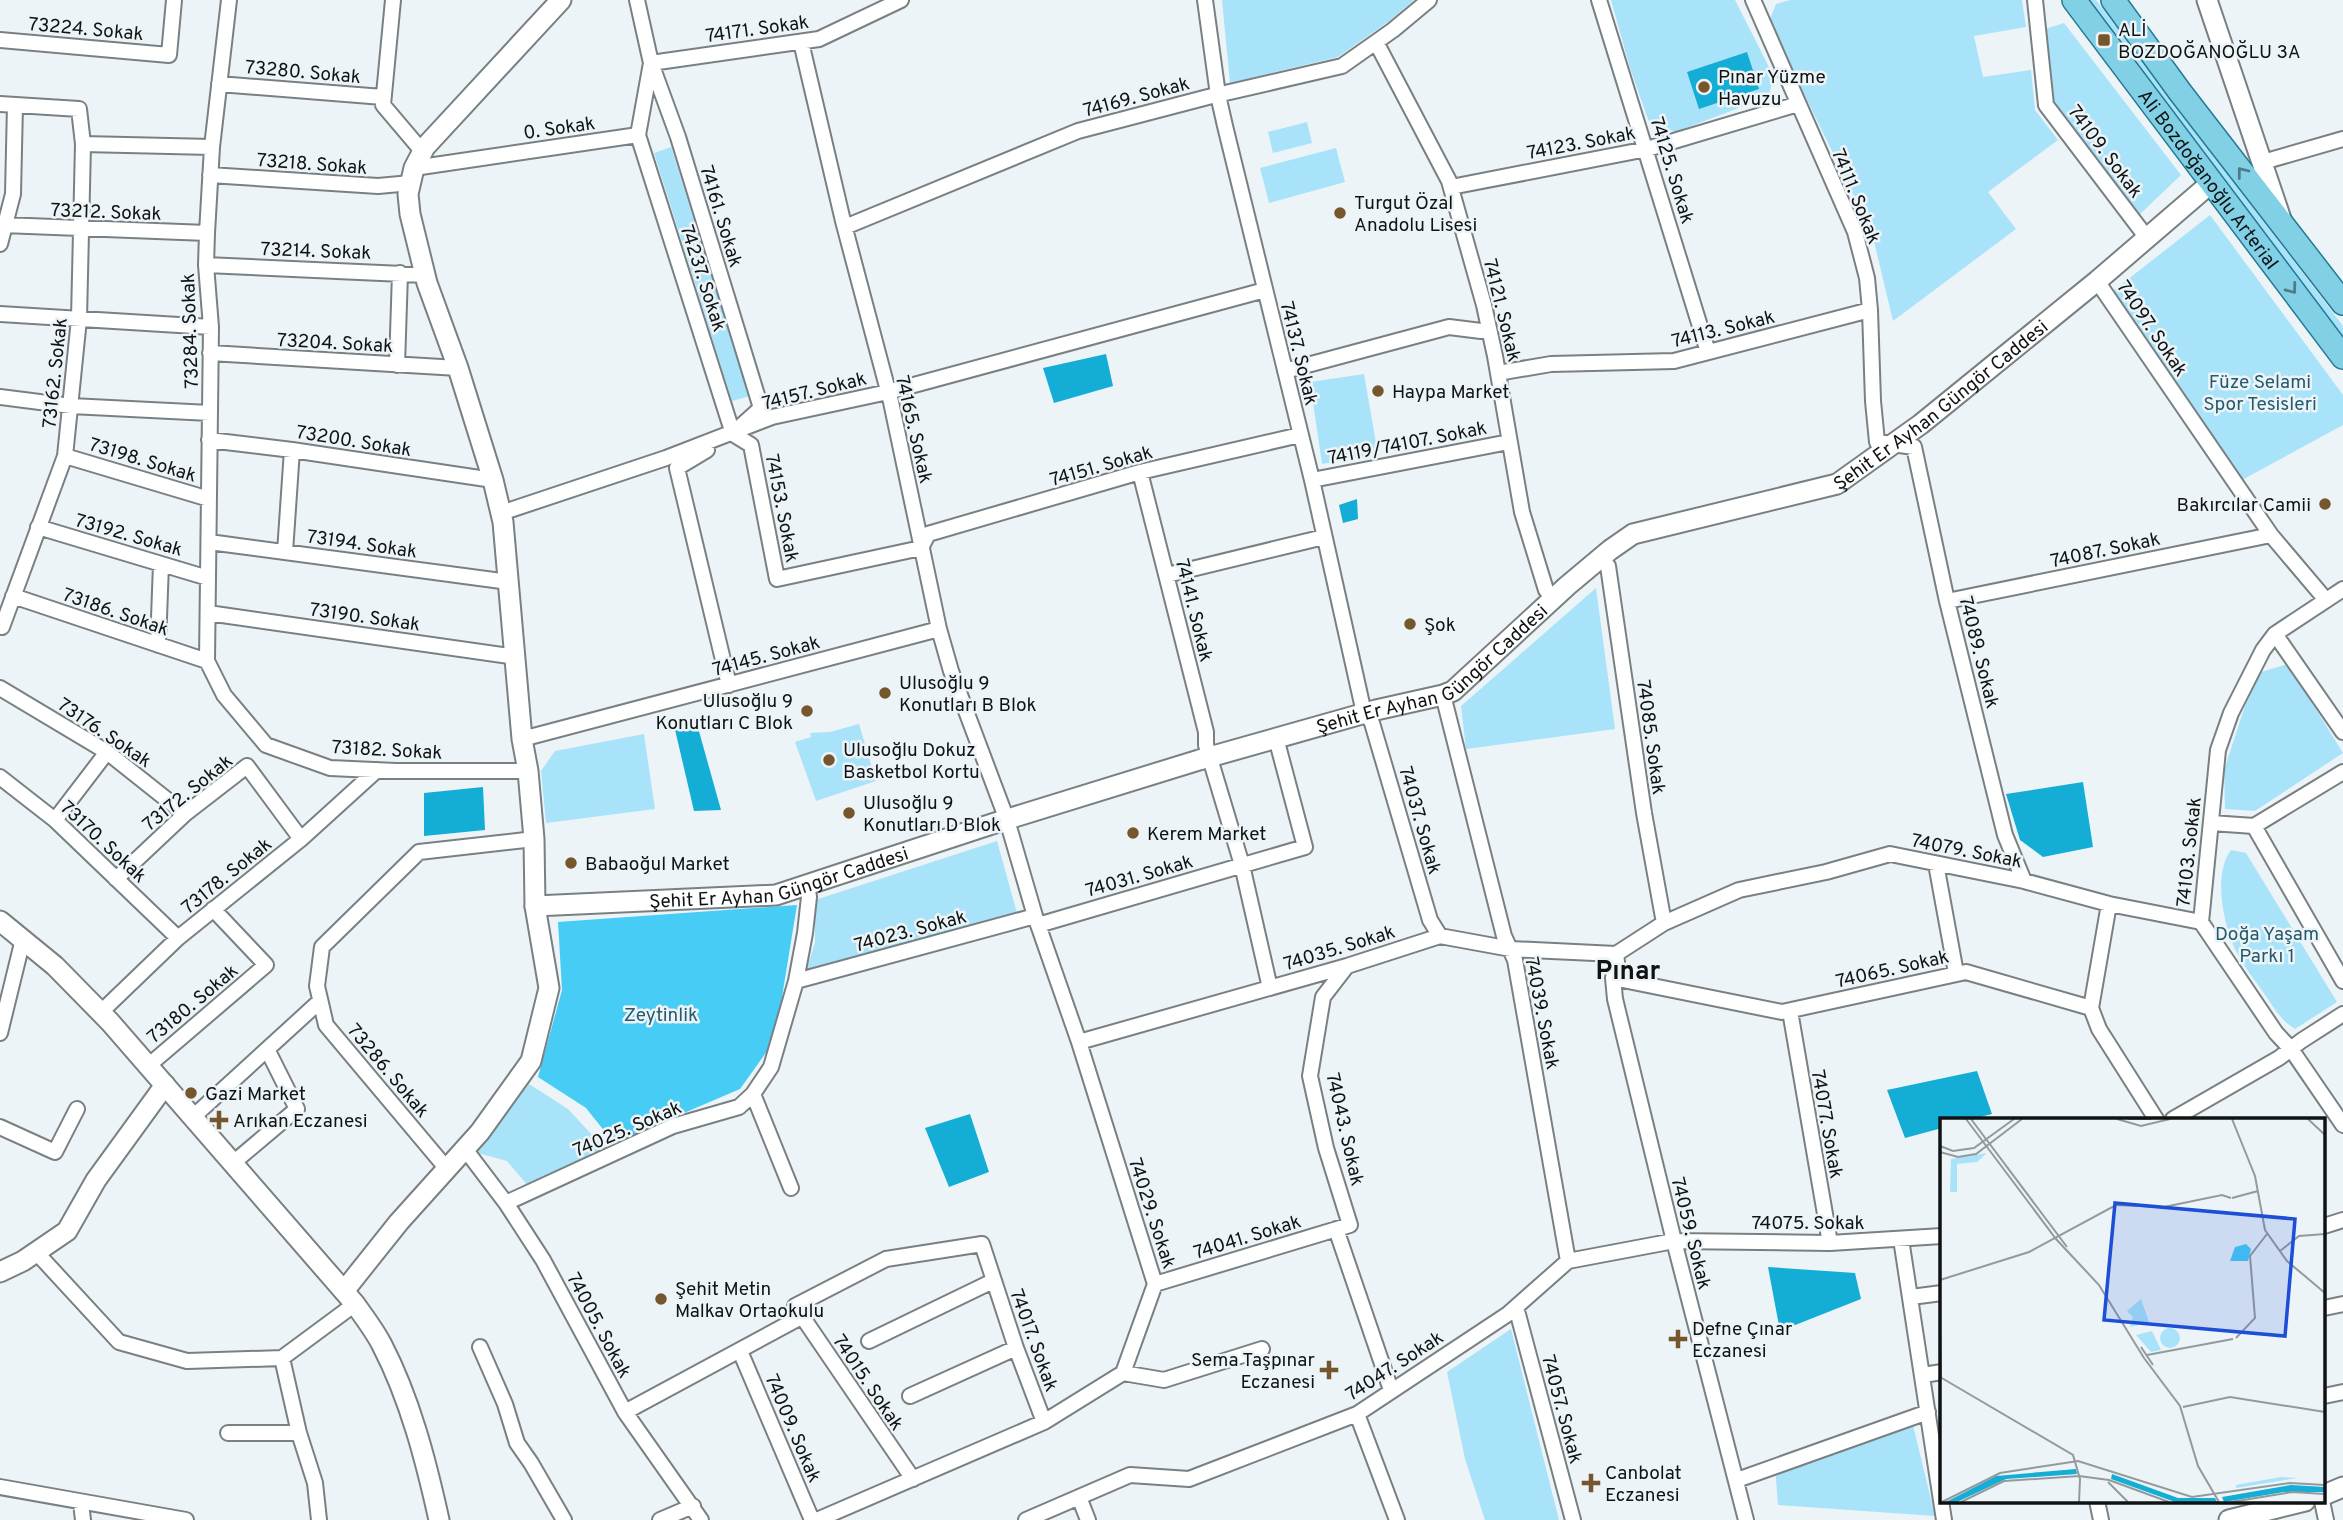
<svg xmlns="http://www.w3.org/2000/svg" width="2343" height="1520" font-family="Overpass,sans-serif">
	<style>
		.green { fill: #a9e3f9 }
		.forest { fill: #47ccf6 }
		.water { fill: #13add6 }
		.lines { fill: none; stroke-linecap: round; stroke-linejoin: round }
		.street-casing { stroke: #798083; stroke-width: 18 }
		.secondary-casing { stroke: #798083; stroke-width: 23 }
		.primary-casing { stroke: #247992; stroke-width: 26 }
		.street { stroke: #fff; stroke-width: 14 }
		.secondary { stroke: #fff; stroke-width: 19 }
		.primary { stroke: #82d0e6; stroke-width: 23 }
		.oneway { stroke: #4f7b88 }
		.poi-dot { fill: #76562c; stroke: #ecf4f7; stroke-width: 2.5 }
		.labels { text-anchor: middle; stroke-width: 5; stroke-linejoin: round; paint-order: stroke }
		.street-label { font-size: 19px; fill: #101314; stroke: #ecf4f7 }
		.poi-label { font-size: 19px; fill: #101314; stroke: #ecf4f7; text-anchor: start }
		.park-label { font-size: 19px; fill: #255a6c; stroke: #ecf4f7 }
		.district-label { font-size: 26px; font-weight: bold; fill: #101314; stroke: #ecf4f7 }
		.inset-road { fill: none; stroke: #949a9c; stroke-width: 2 }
		.view { fill: #1d4ed8; fill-opacity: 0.15; stroke: #1d4ed8; stroke-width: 3.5 }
		.inset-edge { fill: none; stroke: #101314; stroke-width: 3.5 }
	</style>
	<rect width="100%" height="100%" fill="#ecf4f7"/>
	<path class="green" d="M 1222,0 L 1413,0 L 1413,1 L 1389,21 L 1338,57 L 1230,83 Z
		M 1611,0 L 1735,0 L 1774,77 L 1768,97 L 1675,132 L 1649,122 L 1630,68 Z
		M 1790,0 L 2022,0 L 2026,27 L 1974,36 L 1983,77 L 2031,70 L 2035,110 L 2058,140 L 1988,192 L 2016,229 L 1893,321 L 1872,233 L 1769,22 L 1776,4 Z
		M 2088,0 L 2096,0 L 2343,326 L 2343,339 L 2206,154 Z
		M 2064,23 L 2181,175 L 2138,216 L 2049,101 L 2045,29 Z
		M 1307,122 L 1312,143 L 1273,153 L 1268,132 Z
		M 671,147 L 750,396 L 732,401 L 654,153 Z
		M 1336,148 L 1345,182 L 1269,203 L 1260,168 Z
		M 2210,215 L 2343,395 L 2343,425 L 2242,480 L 2113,291 Z
		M 1364,374 L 1378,454 L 1322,464 L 1310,382 Z
		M 1596,588 L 1615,729 L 1466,749 L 1461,706 Z
		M 2288,664 L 2343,753 L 2255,811 L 2225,809 L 2224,770 L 2245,706 L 2261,672 Z
		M 859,724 L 876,781 L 816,801 L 795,742 L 811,737 L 810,733 L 830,732 Z
		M 644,734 L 655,809 L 546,823 L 541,771 L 555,751 Z
		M 997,841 L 1017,913 L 806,972 L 815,942 L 815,900 Z
		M 2231,850 L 2246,853 L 2337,1002 L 2295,1029 C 2280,1020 2273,1006 2263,992 C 2255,980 2245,968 2238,955 C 2224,929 2212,875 2231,850 Z
		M 529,1084 L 568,1109 L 605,1149 L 529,1187 L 507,1161 L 474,1152 Z
		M 1511,1329 L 1559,1520 L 1485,1520 L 1465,1459 L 1447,1372 Z
		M 1911,1417 L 1935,1516 L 1778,1505 L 1775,1466 Z"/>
	<path class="forest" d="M 797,905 L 775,1040 L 740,1089 L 614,1143 L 586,1108 L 538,1077 L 562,990 L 558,922 Z"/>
	<path class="water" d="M 1747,52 L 1759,89 L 1699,109 L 1687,72 Z
		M 1106,354 L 1113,386 L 1054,403 L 1043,368 Z
		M 1357,499 L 1358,519 L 1343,523 L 1339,505 Z
		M 695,717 L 721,810 L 694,811 L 673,721 Z
		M 2083,782 L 2093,847 L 2043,857 L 2020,840 L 2006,794 Z
		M 483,787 L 485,830 L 424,836 L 424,793 Z
		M 1977,1071 L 1992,1114 L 1972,1119 L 1942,1119 L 1942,1128 L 1905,1138 L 1887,1090 Z
		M 970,1114 L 989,1172 L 949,1187 L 925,1128 Z
		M 1768,1267 L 1855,1273 L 1861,1299 L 1780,1331 Z"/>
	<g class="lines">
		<g class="street-casing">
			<path id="street" d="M 229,0 L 212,147 L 207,233 L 206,265 L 211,327 L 207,661 L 224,695 L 266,745 L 330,768 L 396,771 L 528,771
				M 393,0 L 383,105 L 422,151
				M 637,0 L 651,63 L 678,137 L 761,408 L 741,426
				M 1205,0 L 1218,95 L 1225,126 L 1312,480 L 1362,704 L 1372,723 L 1430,920 L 1440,936
				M 1599,0 L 1708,352
				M 1753,0 L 1855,232 L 1867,278 L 1870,310 L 1873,401 L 1877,442 L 1914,447 L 1947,601 L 2005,835 L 2024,881
				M 2035,0 L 2046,105 L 2147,238
				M 0,40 L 169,55 L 174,0
				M 801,42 L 843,221 L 891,402 L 939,629 L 951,671 L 1007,820 L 1035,916 L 1079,1042 L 1155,1284 L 1123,1373 L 1044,1422 L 817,1520
				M 1376,42 L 1449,181 L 1484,305 L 1495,356 L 1522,512 L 1546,590 L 1553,598
				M 219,84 L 383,97
				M 0,104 L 79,109 L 83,144 L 79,319 L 65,456 L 2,627 L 0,626
				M 638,135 L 733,434
				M 83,144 L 212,147
				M 2263,162 L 2343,139
				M 414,168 L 638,135 L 651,63 L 819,39 L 901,0
				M 210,175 L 378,186 L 411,183
				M 1451,187 L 1647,149 L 1798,104
				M 3,225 L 207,233
				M 845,227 L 1078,131 L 1208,97 L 1342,66 L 1393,30 L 1429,0
				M 0,244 L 13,194 L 15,105
				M 206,265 L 425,275
				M 2097,281 L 2271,535 L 2326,600
				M 0,314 L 211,327
				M 210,353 L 458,368
				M 397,365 L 400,273
				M 1285,371 L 1449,327 L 1481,331 L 1489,330
				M 1498,373 L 1551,364 L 1674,361 L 1870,310
				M 0,397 L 71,406 L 210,413
				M 733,434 L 751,445 L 777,579 L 921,548 L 928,534 L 1140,472 L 1300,435
				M 209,440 L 292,450 L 493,480
				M 707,450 L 677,468 L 729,685
				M 65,456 L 209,499
				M 1140,472 L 1206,732 L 1206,745 L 1242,865 L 1270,988
				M 1312,480 L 1509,442
				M 501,513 L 666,458 L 772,417 L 888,392 L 1265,290
				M 38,527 L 208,578
				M 209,542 L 509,582
				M 285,552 L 292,450
				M 1601,558 L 1608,566 L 1644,813 L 1664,923
				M 1167,575 L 1324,537
				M 2343,589 L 2275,634 L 2263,650 L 2231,713 L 2218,750 L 2201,922 L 2276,1033 L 2291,1049 L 2343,1125
				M 13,596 L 207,661
				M 1947,601 L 2271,535
				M 208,613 L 516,657
				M 2275,634 L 2343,732
				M 158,645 L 161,564
				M 0,688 L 107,752 L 185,814
				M 1443,695 L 1504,936 L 1515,960 L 1568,1261
				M 522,739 L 939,629
				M 0,777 L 55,820 L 178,938
				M 55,820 L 107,752
				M 2211,823 L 2254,826 L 2343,772
				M 2254,826 L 2343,981
				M 1936,864 L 1956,973
				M 116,879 L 185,814 L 247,766 L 301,839
				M 1038,925 L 1305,847 L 1276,738
				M 1616,954 L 1664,923 L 1739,890 L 1826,872 L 1890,854 L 2024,881 L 2109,904 L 2201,922
				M 1616,954 L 1617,962 L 1613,978 L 1615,999 L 1674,1241 L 1746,1520
				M 1613,978 L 1782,1012 L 1966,972 L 2091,1008
				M 796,981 L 1035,916
				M 2091,1008 L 2099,1029 L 2156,1119
				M 2091,1008 L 2109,904
				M 1790,1011 L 1830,1243
				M 101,1012 L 178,938 L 301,839 L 377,770
				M 0,1033 L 23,939
				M 1079,1042 L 1347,966 L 1440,936 L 1511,949 L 1616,954
				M 148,1066 L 266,965 L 213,909
				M 753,1094 L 791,1188
				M 193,1117 L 320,1001
				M 2173,1119 L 2279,1058 L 2301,1041 L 2343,1014
				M 0,1127 L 55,1152 L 77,1109
				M 465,1149 L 506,1203 L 543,1260 L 625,1412 L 701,1520
				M 233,1163 L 297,1109 L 268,1051
				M 447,1169 L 326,1025 L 317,986 L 322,947 L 419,852 L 534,839
				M 506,1203 L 673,1126 L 739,1107 L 753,1094 L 771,1067 L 796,981 L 805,933 L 809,897 L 807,885
				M 2324,1226 L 2343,1220
				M 1336,1229 L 1391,1390
				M 1901,1239 L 1944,1520
				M 36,1252 L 119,1342 L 187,1361 L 282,1358
				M 1155,1284 L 1350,1225 L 1326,1148 L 1310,1076 L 1323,997 L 1347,966
				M 1911,1297 L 1942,1293
				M 1516,1307 L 1573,1520
				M 2324,1308 L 2343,1304
				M 869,1341 L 993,1281
				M 480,1347 L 505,1404 L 517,1443 L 531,1463 L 564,1520
				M 740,1351 L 812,1520
				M 1123,1373 L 1164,1380 L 1262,1349
				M 1923,1375 L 1942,1372
				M 910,1396 L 1016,1348
				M 2324,1396 L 2343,1392
				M 625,1412 L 801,1317
				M 1357,1414 L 1397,1520
				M 228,1433 L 299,1433
				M 913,1479 L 795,1306 L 886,1259 L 982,1244 L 1016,1348 L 1044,1422
				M 1737,1480 L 1928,1412
				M 0,1487 L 186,1520
				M 1079,1497 L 1088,1520
				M 2097,1501 L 2101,1520
				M 2322,1501 L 2326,1520
				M 81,1503 L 83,1520
				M 319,1520 L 315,1483 L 299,1433 L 282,1358 L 355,1304
				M 660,1520 L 693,1506
				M 1026,1520 L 1130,1475 L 1189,1479 L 1357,1414 L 1508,1314 L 1568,1261 L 1674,1241 L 1830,1243 L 1942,1236"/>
		</g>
		<g class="secondary-casing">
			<g id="secondary">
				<path d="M 2207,0 L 2281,219"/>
				<path id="s1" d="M 535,906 L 776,895 L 995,823 L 1199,760 L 1376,710 L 1443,695 L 1453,691 L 1567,586 L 1610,550 L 1633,534 L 1837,484 L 1921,424 L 2097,281 L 2211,183"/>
				<path d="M 0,921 L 55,966 L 110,1022 L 355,1304 C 364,1317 375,1331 382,1345 C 410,1399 426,1461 439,1520"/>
				<path d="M 0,1272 L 23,1261 L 67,1231 L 96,1180 L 165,1085"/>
				<path d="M 344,1291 L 399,1222 L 480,1132 L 531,1061 L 549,988 L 535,906 L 534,839 L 528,771 L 522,739 L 503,522 L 493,480 L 458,368 L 427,283 L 410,214 L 408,194 L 414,168 L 425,147 L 561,0"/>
				<path d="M 2324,1495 L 2343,1487"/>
				<path d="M 2229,1520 L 2305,1501"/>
			</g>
		</g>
		<g class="primary-casing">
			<g id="primary">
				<path id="s2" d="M 2074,0 L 2343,357"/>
				<path d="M 2113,0 L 2180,92 L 2343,303"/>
			</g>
		</g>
		<use href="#street" class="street"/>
		<use href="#secondary" class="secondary"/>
		<use href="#primary" class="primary"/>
	</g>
	<defs><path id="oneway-chevron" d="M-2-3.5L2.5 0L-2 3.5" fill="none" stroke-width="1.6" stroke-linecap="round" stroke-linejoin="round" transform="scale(1.75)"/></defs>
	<g class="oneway">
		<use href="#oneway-chevron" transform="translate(2242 172) rotate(-128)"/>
		<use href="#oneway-chevron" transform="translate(2292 289) rotate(53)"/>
	</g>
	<g class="poi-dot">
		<rect x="2097" y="33" width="14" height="14" rx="3.5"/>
		<circle cx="1704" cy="87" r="7"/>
		<circle cx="1340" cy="213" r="7"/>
		<circle cx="1378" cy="391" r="7"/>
		<circle cx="2325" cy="504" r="7"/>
		<circle cx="1410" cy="624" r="7"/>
		<circle cx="885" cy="693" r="7"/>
		<circle cx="807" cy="711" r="7"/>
		<circle cx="829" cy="760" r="7"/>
		<circle cx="849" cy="813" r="7"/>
		<circle cx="1133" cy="833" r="7"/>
		<circle cx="571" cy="863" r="7"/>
		<circle cx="191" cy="1093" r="7"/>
		<path d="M215.5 1109.5h7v7h7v7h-7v7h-7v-7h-7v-7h7z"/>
		<circle cx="661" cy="1299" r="7"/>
		<path d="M1674.5 1328.5h7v7h7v7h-7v7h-7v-7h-7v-7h7z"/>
		<path d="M1325.5 1359.5h7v7h7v7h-7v7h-7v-7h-7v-7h7z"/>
		<path d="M1587.5 1472.5h7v7h7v7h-7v7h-7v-7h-7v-7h7z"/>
	</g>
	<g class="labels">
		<g class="street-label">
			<text transform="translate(86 28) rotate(5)" y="7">73224. Sokak</text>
			<text transform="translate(757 28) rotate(-8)" y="7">74171. Sokak</text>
			<text transform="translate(303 71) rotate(5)" y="7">73280. Sokak</text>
			<text transform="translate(1136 96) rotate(-15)" y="7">74169. Sokak</text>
			<text transform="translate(559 127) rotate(-8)" y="7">0. Sokak</text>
			<text transform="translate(1581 142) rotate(-11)" y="7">74123. Sokak</text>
			<text transform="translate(2106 151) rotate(53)" y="7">74109. Sokak</text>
			<text transform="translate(312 163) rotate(4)" y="7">73218. Sokak</text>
			<text transform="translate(1673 170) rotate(73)" y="7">74125. Sokak</text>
			<text dy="7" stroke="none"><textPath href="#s2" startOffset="224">Ali Bozdoğanoğlu Arterial</textPath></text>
			<text transform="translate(1857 196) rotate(68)" y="7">74111. Sokak</text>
			<text transform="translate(106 211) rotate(2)" y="7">73212. Sokak</text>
			<text transform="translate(722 216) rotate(73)" y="7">74161. Sokak</text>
			<text transform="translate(316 250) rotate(2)" y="7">73214. Sokak</text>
			<text transform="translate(704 278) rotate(72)" y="7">74237. Sokak</text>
			<text transform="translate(1503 310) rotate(76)" y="7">74121. Sokak</text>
			<text transform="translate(1723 328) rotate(-14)" y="7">74113. Sokak</text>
			<text transform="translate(2153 328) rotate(56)" y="7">74097. Sokak</text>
			<text transform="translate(189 331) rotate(-92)" y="7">73284. Sokak</text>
			<text transform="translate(335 342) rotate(3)" y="7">73204. Sokak</text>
			<text transform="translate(1300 353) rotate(76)" y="7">74137. Sokak</text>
			<text transform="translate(54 373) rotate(-84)" y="7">73162. Sokak</text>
			<text transform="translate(814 390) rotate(-14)" y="7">74157. Sokak</text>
			<text dy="7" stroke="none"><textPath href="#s1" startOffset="1528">Şehit Er Ayhan Güngör Caddesi</textPath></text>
			<text transform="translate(915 429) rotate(77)" y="7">74165. Sokak</text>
			<text transform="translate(354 440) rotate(9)" y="7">73200. Sokak</text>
			<text transform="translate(1407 442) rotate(-11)" y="7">74119/74107. Sokak</text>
			<text transform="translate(143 459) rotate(17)" y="7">73198. Sokak</text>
			<text transform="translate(1101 465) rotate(-16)" y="7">74151. Sokak</text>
			<text transform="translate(783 508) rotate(79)" y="7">74153. Sokak</text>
			<text transform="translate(129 534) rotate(16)" y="7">73192. Sokak</text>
			<text transform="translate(362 543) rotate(8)" y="7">73194. Sokak</text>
			<text transform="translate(2105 549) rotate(-12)" y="7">74087. Sokak</text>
			<text transform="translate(1195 610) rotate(76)" y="7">74141. Sokak</text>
			<text transform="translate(116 611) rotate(19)" y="7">73186. Sokak</text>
			<text transform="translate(365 616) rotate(8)" y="7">73190. Sokak</text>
			<text transform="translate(1980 652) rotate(76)" y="7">74089. Sokak</text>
			<text transform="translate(766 655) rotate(-15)" y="7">74145. Sokak</text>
			<text dy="7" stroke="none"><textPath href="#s1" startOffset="940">Şehit Er Ayhan Güngör Caddesi</textPath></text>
			<text transform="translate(105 732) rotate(34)" y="7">73176. Sokak</text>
			<text transform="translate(1652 737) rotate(82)" y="7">74085. Sokak</text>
			<text transform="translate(387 749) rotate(3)" y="7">73182. Sokak</text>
			<text transform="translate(187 792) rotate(-39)" y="7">73172. Sokak</text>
			<text transform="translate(1421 820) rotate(74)" y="7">74037. Sokak</text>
			<text transform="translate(104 841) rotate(43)" y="7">73170. Sokak</text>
			<text transform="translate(1967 850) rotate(11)" y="7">74079. Sokak</text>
			<text transform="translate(2188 852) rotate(-84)" y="7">74103. Sokak</text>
			<text transform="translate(226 875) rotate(-39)" y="7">73178. Sokak</text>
			<text dy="7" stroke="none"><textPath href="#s1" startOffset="247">Şehit Er Ayhan Güngör Caddesi</textPath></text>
			<text transform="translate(1139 875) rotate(-16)" y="7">74031. Sokak</text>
			<text transform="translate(910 930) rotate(-15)" y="7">74023. Sokak</text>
			<text transform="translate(1339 947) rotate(-17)" y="7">74035. Sokak</text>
			<text transform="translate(1892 968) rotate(-13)" y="7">74065. Sokak</text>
			<text transform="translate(192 1003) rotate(-40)" y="7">73180. Sokak</text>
			<text transform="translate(1543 1013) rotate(79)" y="7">74039. Sokak</text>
			<text transform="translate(389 1070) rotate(50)" y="7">73286. Sokak</text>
			<text transform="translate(1828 1124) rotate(80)" y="7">74077. Sokak</text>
			<text transform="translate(627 1128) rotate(-23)" y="7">74025. Sokak</text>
			<text transform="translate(1346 1129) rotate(77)" y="7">74043. Sokak</text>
			<text transform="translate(1153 1213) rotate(72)" y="7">74029. Sokak</text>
			<text x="1808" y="1229">74075. Sokak</text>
			<text transform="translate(1692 1233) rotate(76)" y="7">74059. Sokak</text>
			<text transform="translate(1247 1236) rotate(-17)" y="7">74041. Sokak</text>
			<text transform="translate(600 1325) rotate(62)" y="7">74005. Sokak</text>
			<text transform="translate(1035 1340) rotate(70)" y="7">74017. Sokak</text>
			<text transform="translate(1394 1365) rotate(-33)" y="7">74047. Sokak</text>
			<text transform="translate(869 1382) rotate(56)" y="7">74015. Sokak</text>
			<text transform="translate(1563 1409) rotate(75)" y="7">74057. Sokak</text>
			<text transform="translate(794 1428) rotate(67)" y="7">74009. Sokak</text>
		</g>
		<g class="poi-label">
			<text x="2118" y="36">ALİ<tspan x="2118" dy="22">BOZDOĞANOĞLU 3A</tspan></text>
			<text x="1718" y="83">Pınar Yüzme<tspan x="1718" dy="22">Havuzu</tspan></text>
			<text x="1354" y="209">Turgut Özal<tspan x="1354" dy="22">Anadolu Lisesi</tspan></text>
			<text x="1392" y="398">Haypa Market</text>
			<text x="2311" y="511" text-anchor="end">Bakırcılar Camii</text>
			<text x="1424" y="631">Şok</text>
			<text x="899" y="689">Ulusoğlu 9<tspan x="899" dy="22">Konutları B Blok</tspan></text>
			<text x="793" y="707" text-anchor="end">Ulusoğlu 9<tspan x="793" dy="22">Konutları C Blok</tspan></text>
			<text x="843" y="756">Ulusoğlu Dokuz<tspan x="843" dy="22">Basketbol Kortu</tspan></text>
			<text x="863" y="809">Ulusoğlu 9<tspan x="863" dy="22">Konutları D Blok</tspan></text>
			<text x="1147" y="840">Kerem Market</text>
			<text x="585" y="870">Babaoğul Market</text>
			<text x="205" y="1100">Gazi Market</text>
			<text x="233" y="1127">Arıkan Eczanesi</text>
			<text x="675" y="1295">Şehit Metin<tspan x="675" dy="22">Malkav Ortaokulu</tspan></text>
			<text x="1692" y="1335">Defne Çınar<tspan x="1692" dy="22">Eczanesi</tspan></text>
			<text x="1315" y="1366" text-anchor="end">Sema Taşpınar<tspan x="1315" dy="22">Eczanesi</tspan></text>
			<text x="1605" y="1479">Canbolat<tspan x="1605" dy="22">Eczanesi</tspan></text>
		</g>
		<g class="park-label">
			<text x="2260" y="388">Füze Selami<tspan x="2260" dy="22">Spor Tesisleri</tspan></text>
			<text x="2267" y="940">Doğa Yaşam<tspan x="2267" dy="22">Parkı 1</tspan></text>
			<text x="661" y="1021">Zeytinlik</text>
		</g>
		<g class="district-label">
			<text x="1628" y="979">Pınar</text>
		</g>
	</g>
	<g transform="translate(1940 1118)">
		<rect width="385" height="385" fill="#ecf4f7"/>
		<path d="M 47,35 L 37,44 L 17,46 L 17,74 L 10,74 L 11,41 ZM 201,181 L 209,204 L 190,209 L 193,199 L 187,193 ZM220 220a10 10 0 1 1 20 0a10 10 0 1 1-20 0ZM 212,213 L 221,232 L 211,234 L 196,217 ZM 341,359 L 357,360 L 296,370 L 296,367 Z" fill="#a9e3f9"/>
		<path d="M 306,126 L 311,131 L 308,143 L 290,143 L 295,129 Z" fill="#47ccf6"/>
		<path d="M 136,351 L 137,356 L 66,361 L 17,384 L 6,384 L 56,358 ZM 172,356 L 238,380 L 275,380 L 277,384 L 235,384 L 171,361 ZM 351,367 L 385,369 L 385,374 L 344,374 L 284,384 L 282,379 Z" fill="#13add6"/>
		<path class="inset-road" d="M 26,1 L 116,121 L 159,167 L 204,240 L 240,288 L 258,348 L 279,384M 31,1 L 127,129M 177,1 L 201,8 L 230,1M 188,1 L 211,1M 292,1 L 315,58 L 325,112 L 347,143 L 385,175M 368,1 L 385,17M 0,28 L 13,33 L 34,30 L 74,1M 0,34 L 18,39 L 36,36 L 82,1M 292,80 L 318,73M 340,133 L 359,118 L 385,116M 0,162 L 89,134 L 176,87 L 224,89 L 282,77 L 291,80M 0,210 L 1,259M 296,220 L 315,200 L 310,138 L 327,116M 201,229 L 213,247M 207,237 L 293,221M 0,259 L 133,337 L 140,361 L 139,384M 243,289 L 290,279 L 385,294M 168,364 L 188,384M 2,384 L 60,355 L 138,343 L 252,379 L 350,365 L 385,367M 21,384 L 64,363 L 139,358 L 169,362 L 229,384M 291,384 L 352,374 L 385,376"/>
		<path class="view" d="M 175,85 L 355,101 L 345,218 L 164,202 Z"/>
		<rect width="385" height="385" class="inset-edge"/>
	</g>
</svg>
